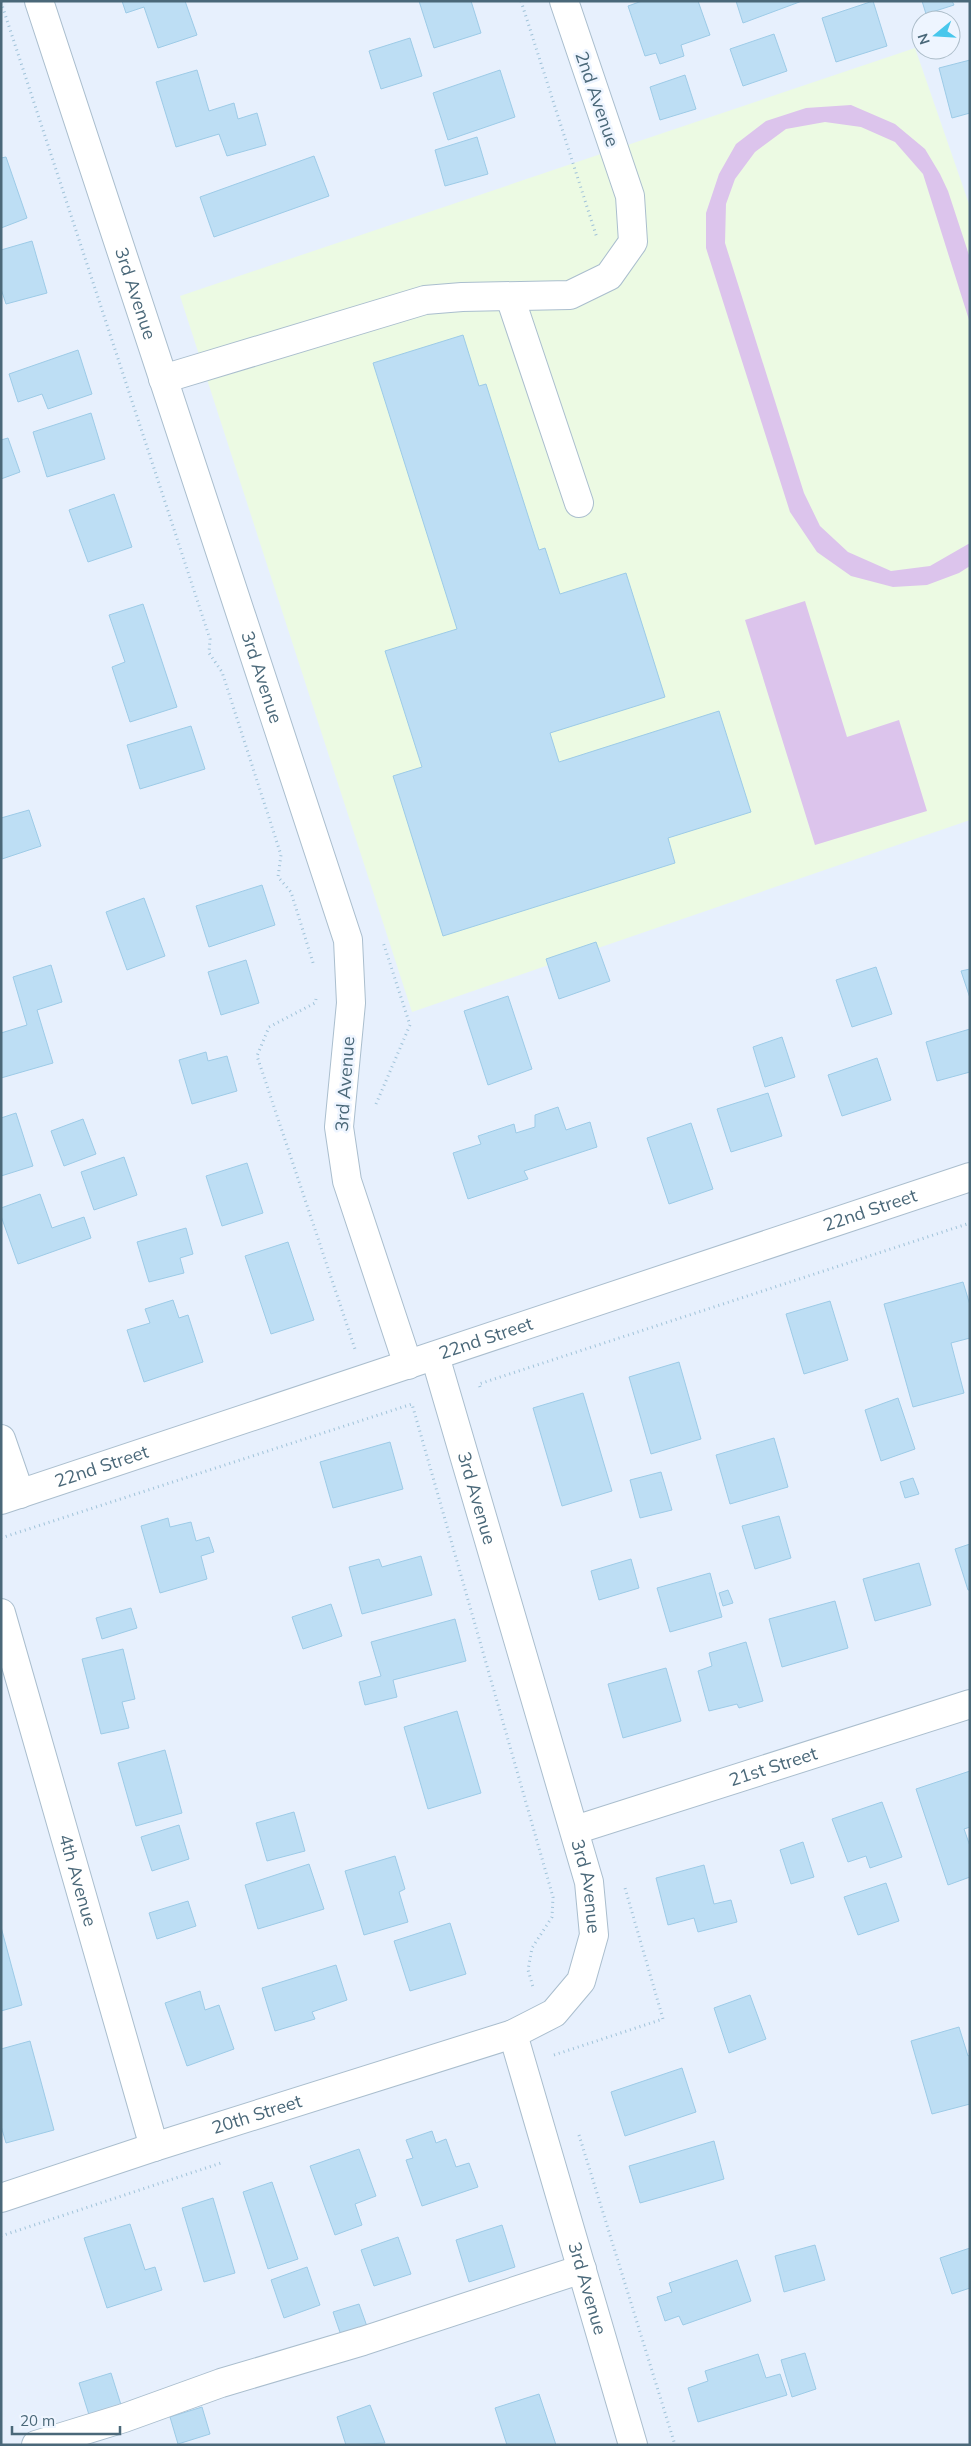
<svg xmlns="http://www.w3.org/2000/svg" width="971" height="2446" font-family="Mulish,sans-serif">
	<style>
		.education { fill: #ecfae3 }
		.green { fill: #dcc4ec }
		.building { fill: #bddef4; stroke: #9dcbe7 }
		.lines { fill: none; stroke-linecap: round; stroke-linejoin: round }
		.minor-casing { stroke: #aabece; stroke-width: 30 }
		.path { stroke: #a0c3d9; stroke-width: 3; stroke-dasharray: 1 4; stroke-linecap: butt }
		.minor { stroke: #fff; stroke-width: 28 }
		.labels { text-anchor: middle; stroke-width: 5; stroke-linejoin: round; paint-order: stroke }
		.street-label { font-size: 18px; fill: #4a6879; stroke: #eef5ff }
	</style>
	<rect width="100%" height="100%" fill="#e7f0fd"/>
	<path class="education" d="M 915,48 L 970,207 L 970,820 L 412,1012 L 180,296 Z"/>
	<path class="green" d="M 851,105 L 895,124 L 925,149 L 940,174 L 948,191 L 970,258 L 970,323 L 923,174 L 895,142 L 861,127 L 825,122 L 786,129 L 755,152 L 735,179 L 726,204 L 725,243 L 804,493 L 820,526 L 848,552 L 891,571 L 930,566 L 970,543 L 970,566 L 959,573 L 927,585 L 893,587 L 851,576 L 817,552 L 790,512 L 706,248 L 706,213 L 719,174 L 736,144 L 766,121 L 806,108 Z
		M 805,601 L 847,737 L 899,720 L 927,811 L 815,845 L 745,620 Z"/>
	<path class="building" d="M 122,1 L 185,1 L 197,35 L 158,48 L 144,7 L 126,13 Z
		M 419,1 L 471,1 L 481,33 L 434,48 Z
		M 642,1 L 698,1 L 710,35 L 681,45 L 684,56 L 660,64 L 656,53 L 645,56 L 628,6 Z
		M 736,1 L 802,1 L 743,23 Z
		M 873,1 L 887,46 L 836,62 L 822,18 Z
		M 922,1 L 952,1 L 954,5 L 926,14 Z
		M 774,34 L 787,71 L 743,86 L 730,49 Z
		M 410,38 L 422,76 L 381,89 L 369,51 Z
		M 970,60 L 970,113 L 952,118 L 939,68 Z
		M 197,70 L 209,111 L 234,103 L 238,119 L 257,113 L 266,145 L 227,156 L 219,134 L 176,147 L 156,82 Z
		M 500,70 L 515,117 L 448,140 L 433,93 Z
		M 685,75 L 696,109 L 660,120 L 650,87 Z
		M 477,137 L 488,174 L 445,186 L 435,150 Z
		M 314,156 L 329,196 L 214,237 L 200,197 Z
		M 6,157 L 27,218 L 1,228 L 1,158 Z
		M 32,241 L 47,293 L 6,304 L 1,289 L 1,250 Z
		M 463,335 L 479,386 L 486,384 L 539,550 L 545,548 L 560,594 L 626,573 L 665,697 L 550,733 L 559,762 L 719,711 L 751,812 L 668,838 L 675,863 L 443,936 L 393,776 L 422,767 L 385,651 L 457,629 L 373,363 Z
		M 78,350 L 92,394 L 48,409 L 42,394 L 18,402 L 9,374 Z
		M 91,413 L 105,459 L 47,477 L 33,432 Z
		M 8,438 L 20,472 L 1,479 L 1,440 Z
		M 114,494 L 132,547 L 88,562 L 69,510 Z
		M 143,604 L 177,707 L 130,722 L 112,667 L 125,662 L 109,615 Z
		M 191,726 L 205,769 L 140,789 L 127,745 Z
		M 29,810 L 41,846 L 2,859 L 1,818 Z
		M 262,885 L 275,925 L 209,947 L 196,906 Z
		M 144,898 L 165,956 L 127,970 L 106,912 Z
		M 596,942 L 610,981 L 559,999 L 546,959 Z
		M 246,960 L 259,1003 L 221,1015 L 208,972 Z
		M 51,965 L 62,1002 L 37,1010 L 53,1063 L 1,1078 L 1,1033 L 27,1025 L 13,977 Z
		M 876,967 L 892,1014 L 852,1027 L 836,980 Z
		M 970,969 L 970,998 L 961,971 Z
		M 508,996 L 532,1069 L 488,1085 L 464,1011 Z
		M 970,1029 L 970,1072 L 937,1081 L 926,1042 Z
		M 782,1037 L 795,1077 L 765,1087 L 753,1047 Z
		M 206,1052 L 208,1061 L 227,1056 L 237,1091 L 192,1104 L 179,1060 Z
		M 877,1058 L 891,1100 L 842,1116 L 828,1075 Z
		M 768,1093 L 782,1136 L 731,1152 L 717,1109 Z
		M 558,1107 L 566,1130 L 590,1122 L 597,1147 L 524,1171 L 528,1179 L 468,1199 L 453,1153 L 481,1144 L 478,1136 L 514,1124 L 516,1133 L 535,1127 L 535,1115 Z
		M 16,1113 L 33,1166 L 1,1176 L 1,1118 Z
		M 83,1119 L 96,1154 L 64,1166 L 51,1131 Z
		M 691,1123 L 713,1189 L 669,1204 L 647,1138 Z
		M 124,1157 L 137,1195 L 94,1210 L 81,1172 Z
		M 247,1163 L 263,1213 L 222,1226 L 206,1176 Z
		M 40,1194 L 52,1228 L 84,1217 L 91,1238 L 18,1264 L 1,1216 L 1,1208 Z
		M 186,1228 L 193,1254 L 180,1258 L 184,1273 L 149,1282 L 137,1242 Z
		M 288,1242 L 314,1320 L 271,1334 L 245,1256 Z
		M 963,1282 L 970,1305 L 970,1338 L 951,1343 L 964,1393 L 913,1407 L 884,1304 Z
		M 173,1300 L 179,1318 L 188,1315 L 203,1362 L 144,1382 L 127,1330 L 150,1323 L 145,1309 Z
		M 830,1301 L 848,1360 L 804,1374 L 786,1314 Z
		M 679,1362 L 701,1439 L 651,1454 L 629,1377 Z
		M 583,1393 L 612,1491 L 562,1506 L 533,1408 Z
		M 898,1398 L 915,1449 L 881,1461 L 865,1410 Z
		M 774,1438 L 788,1487 L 730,1504 L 716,1455 Z
		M 390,1442 L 403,1489 L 333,1508 L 320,1462 Z
		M 661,1472 L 672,1510 L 640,1518 L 630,1480 Z
		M 913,1478 L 919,1494 L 905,1498 L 900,1482 Z
		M 779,1516 L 791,1558 L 755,1569 L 742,1526 Z
		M 168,1518 L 170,1527 L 191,1522 L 196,1541 L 209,1537 L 214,1552 L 201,1556 L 207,1579 L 160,1593 L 141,1526 Z
		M 970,1544 L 970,1590 L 968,1590 L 955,1549 Z
		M 421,1556 L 432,1595 L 362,1614 L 349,1567 L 379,1559 L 382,1567 Z
		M 631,1559 L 639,1588 L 599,1600 L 591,1571 Z
		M 919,1563 L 931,1605 L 875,1621 L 863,1579 Z
		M 710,1573 L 722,1617 L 670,1632 L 657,1588 Z
		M 728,1590 L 733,1603 L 723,1606 L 719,1593 Z
		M 835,1601 L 848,1648 L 782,1667 L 769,1619 Z
		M 331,1604 L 342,1636 L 303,1649 L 292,1617 Z
		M 131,1608 L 137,1628 L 102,1639 L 96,1618 Z
		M 455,1619 L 466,1661 L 393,1680 L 397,1697 L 365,1705 L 359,1682 L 381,1676 L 371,1642 Z
		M 746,1642 L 763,1701 L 739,1708 L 737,1704 L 709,1711 L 698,1671 L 712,1666 L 709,1653 Z
		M 123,1649 L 135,1699 L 122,1702 L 129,1728 L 101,1734 L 82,1659 Z
		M 666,1668 L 681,1721 L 623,1738 L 608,1684 Z
		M 457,1711 L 481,1793 L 428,1809 L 404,1727 Z
		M 165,1750 L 182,1813 L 136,1826 L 118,1763 Z
		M 970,1771 L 970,1827 L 964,1829 L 970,1846 L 970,1877 L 948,1885 L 916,1789 Z
		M 882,1802 L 902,1857 L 870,1868 L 866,1856 L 848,1862 L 832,1819 Z
		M 294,1812 L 305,1851 L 267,1861 L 256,1823 Z
		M 179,1825 L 189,1859 L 152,1871 L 141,1837 Z
		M 803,1842 L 814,1877 L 791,1884 L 780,1850 Z
		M 395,1856 L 405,1889 L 399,1892 L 408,1922 L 364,1935 L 345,1871 Z
		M 309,1864 L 324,1909 L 258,1929 L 245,1885 Z
		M 704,1865 L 714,1904 L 731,1900 L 737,1922 L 698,1932 L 694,1918 L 668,1925 L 656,1878 Z
		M 886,1883 L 899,1921 L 858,1935 L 844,1897 Z
		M 188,1901 L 196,1926 L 157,1939 L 149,1913 Z
		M 450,1923 L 466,1974 L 410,1991 L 394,1941 Z
		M 1,1927 L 22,2005 L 1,2011 Z
		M 336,1965 L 347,2000 L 312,2012 L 315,2019 L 275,2031 L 262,1988 Z
		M 200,1991 L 205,2010 L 219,2005 L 234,2049 L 187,2066 L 165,2003 Z
		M 750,1995 L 766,2039 L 729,2053 L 714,2008 Z
		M 959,2027 L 968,2056 L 970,2055 L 970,2104 L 932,2114 L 911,2041 Z
		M 30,2041 L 54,2130 L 6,2143 L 1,2126 L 1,2049 Z
		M 682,2068 L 696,2112 L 625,2136 L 611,2092 Z
		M 432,2131 L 436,2143 L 446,2139 L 456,2167 L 469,2163 L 478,2187 L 422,2206 L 406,2160 L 413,2158 L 406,2140 Z
		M 714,2141 L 724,2179 L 640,2203 L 629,2166 Z
		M 359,2149 L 376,2196 L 355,2204 L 362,2225 L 335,2235 L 310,2166 Z
		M 272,2182 L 298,2259 L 268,2269 L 243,2192 Z
		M 213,2198 L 235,2273 L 204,2282 L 182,2208 Z
		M 130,2224 L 145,2270 L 155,2267 L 162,2290 L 107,2308 L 84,2238 Z
		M 502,2225 L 515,2267 L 469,2282 L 456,2240 Z
		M 398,2237 L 411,2274 L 374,2286 L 361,2250 Z
		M 815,2245 L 825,2280 L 784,2292 L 775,2256 Z
		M 970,2248 L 970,2288 L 952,2294 L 940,2258 Z
		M 737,2260 L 751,2301 L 683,2325 L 679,2316 L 665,2321 L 657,2297 L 672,2292 L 669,2283 Z
		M 307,2267 L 320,2305 L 284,2318 L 271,2280 Z
		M 359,2304 L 369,2332 L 343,2341 L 333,2312 Z
		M 805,2353 L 816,2389 L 792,2397 L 781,2360 Z
		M 758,2354 L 766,2378 L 780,2374 L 787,2395 L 698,2422 L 688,2388 L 708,2381 L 705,2371 Z
		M 111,2373 L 122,2408 L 90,2418 L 79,2383 Z
		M 539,2394 L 556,2445 L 507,2445 L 495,2408 Z
		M 370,2405 L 385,2443 L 346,2445 L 337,2417 Z
		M 202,2407 L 210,2434 L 178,2444 L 170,2417 Z"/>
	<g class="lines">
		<g class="minor-casing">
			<g id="minor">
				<path id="s1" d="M 39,1 L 348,940 L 351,1003 L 339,1127 L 347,1181 L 408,1365"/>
				<path d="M 510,297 L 579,503"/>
				<path d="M 163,379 L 425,300 L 462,297 L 570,295 L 609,276 L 633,242 L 630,196 L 564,1"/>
				<path id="s2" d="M 435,1356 L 589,1882 L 594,1935 L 581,1981 L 554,2013 L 513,2034 L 633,2445"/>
				<path d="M 1,1439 L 20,1494"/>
				<path id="s3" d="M 1,1500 L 970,1177"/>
				<path id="s4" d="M 1,1613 L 154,2147"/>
				<path id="s5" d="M 575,1830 L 970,1704"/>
				<path id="s6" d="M 1,2198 L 154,2147 L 513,2034"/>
				<path d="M 36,2445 L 124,2418 L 221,2383 L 363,2341 L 582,2269"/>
			</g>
		</g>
		<path class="path" d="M 521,1 L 597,238
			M 1,2 L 210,639 L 209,653 L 222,672 L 281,855 L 278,877 L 291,892 L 314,966
			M 316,999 L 315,1003 L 269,1027 L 257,1056 L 355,1349
			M 376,1104 L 410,1025 L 383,942
			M 480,1387 L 479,1384 L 970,1223
			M 1,1538 L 412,1404 L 553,1897 L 552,1917 L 532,1948 L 528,1970 L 533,1987
			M 554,2055 L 663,2019 L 625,1888
			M 579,2135 L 675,2445
			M 1,2236 L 221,2163"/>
		<use href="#minor" class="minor"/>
	</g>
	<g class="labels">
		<g class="street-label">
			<text transform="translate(597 99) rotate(71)" y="6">2nd Avenue</text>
			<text dy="6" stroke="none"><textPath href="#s1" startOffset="308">3rd Avenue</textPath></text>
			<text dy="6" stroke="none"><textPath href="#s1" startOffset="712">3rd Avenue</textPath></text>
			<text transform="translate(345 1084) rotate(-86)" y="6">3rd Avenue</text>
			<text dy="6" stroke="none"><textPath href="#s3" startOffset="916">22nd Street</textPath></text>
			<text dy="6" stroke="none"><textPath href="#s3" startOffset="511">22nd Street</textPath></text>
			<text dy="6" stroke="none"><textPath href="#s3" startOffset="106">22nd Street</textPath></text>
			<text dy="6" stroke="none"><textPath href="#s2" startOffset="148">3rd Avenue</textPath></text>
			<text dy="6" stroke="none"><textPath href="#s5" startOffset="208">21st Street</textPath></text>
			<text dy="6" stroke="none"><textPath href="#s4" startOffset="278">4th Avenue</textPath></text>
			<text dy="6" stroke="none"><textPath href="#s2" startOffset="552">3rd Avenue</textPath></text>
			<text dy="6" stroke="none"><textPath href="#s6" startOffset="269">20th Street</textPath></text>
			<text dy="6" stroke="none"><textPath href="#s2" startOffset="1002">3rd Avenue</textPath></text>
		</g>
	</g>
	<rect width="971" height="2446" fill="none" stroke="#4a6879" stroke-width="5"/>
	<g transform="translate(936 35) rotate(252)"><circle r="24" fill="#eef5ff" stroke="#acbdc9"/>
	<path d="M0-4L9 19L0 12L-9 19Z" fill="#48c7ec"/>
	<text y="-8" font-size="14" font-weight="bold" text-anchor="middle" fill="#4a6879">N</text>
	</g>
	<path d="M12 2426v8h108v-8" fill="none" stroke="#4a6879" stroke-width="2.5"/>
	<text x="20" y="2426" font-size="15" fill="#4a6879" stroke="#eef5ff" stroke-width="4" paint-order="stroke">20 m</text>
</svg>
